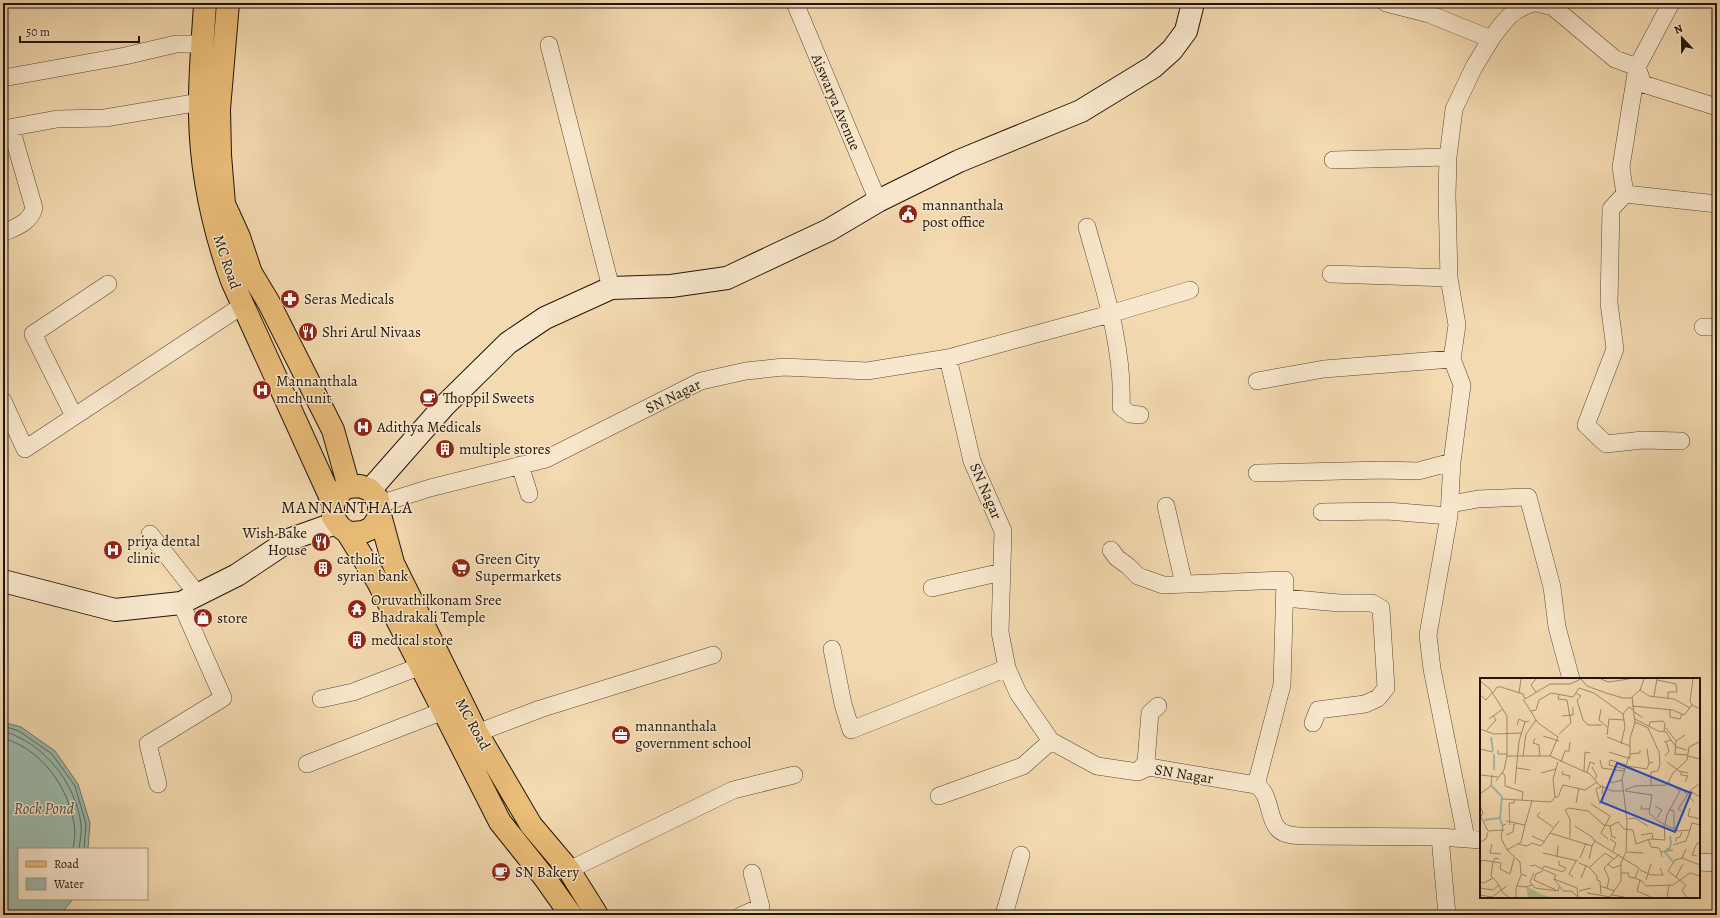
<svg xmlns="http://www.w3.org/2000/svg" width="1720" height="918" font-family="Alegreya,serif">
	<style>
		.water { fill: #9cbbad; stroke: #6b786c }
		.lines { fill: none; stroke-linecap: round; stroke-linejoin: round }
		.shore { stroke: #5e685c; stroke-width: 1 }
		.street-casing { stroke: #564634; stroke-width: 18 }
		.secondary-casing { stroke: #21140a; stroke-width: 24 }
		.primary-casing { stroke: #21140a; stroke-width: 24 }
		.street { stroke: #f8e7cc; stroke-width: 17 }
		.secondary { stroke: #f8e7cc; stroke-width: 22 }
		.primary { stroke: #eabd78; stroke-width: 22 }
		.labels { text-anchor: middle; stroke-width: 3; stroke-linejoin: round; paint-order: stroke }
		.street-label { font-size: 15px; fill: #21140a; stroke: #f8e7cc }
		.poi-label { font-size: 15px; fill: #21140a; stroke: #f8e7cc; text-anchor: start }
		.water-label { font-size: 16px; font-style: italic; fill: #4c4e43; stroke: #f8e7cc }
		.quarter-label { font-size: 17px; letter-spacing: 1px; fill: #21140a; stroke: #f8e7cc }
		.inset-river { fill: none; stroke: #9cbbad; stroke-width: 2 }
		.inset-road { fill: none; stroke: #a08b6e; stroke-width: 1 }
		.view { fill: #1d4ed8; fill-opacity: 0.15; stroke: #1d4ed8; stroke-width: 2 }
		.inset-edge { fill: none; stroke: #21140a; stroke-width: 2 }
	</style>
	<rect width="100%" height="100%" fill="#f4dab1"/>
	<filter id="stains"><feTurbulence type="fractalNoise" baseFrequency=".005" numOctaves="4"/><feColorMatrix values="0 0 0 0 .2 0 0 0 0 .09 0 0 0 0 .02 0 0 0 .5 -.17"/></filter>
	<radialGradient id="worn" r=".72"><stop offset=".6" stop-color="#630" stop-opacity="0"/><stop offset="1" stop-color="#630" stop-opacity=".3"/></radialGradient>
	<path class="water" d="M 3,722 L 21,727 L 55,751 L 78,784 L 90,823 L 88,849 L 19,849 L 19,899 L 73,899 L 60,915 L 3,915 Z"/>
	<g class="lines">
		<path class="shore" d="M 3,726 L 19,731 L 52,754 L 75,786 L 86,824 L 84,849
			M 3,731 C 44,743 75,782 81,824 C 82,832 80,841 79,849
			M 3,738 C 41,749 68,786 74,824 C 76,832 74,841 73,849"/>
		<g class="street-casing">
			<path id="street" d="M 795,3 L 878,201
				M 1386,3 L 1429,14 L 1491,39 L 1474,67 L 1454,109 L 1448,157 L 1447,195 L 1449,278 L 1457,325 L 1452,359 L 1462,385 L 1452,462 L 1449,516 L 1428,635 L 1432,669 L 1466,838
				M 1537,3 L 1553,7 L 1615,59 L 1637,67 L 1643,84 L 1717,107
				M 1491,39 C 1504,21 1512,9 1534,3
				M 549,45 L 611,288
				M 3,78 L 125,56 L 176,44 L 203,44
				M 3,129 L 57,119 L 105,118 L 200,102
				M 1333,160 L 1448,157
				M 1625,194 L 1611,209 L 1609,303 L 1615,349 L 1586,425 L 1606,444 L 1643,440 L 1681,441
				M 1625,194 L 1621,167 L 1637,67 L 1671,3
				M 1625,194 L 1717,204
				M 1087,227 C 1103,285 1124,346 1121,407 L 1130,414 L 1140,415
				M 3,233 C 16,227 30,223 34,208 L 11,128
				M 1331,274 L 1449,278
				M 1703,327 L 1717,327
				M 948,358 L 1110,314 L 1190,290
				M 1257,381 L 1324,369 L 1452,359
				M 3,401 L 25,449 L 243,305
				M 74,416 L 33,334 L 108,284
				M 520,465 L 529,494
				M 1257,473 L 1383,470 L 1418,471 L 1452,462
				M 1450,503 L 1456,503 L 1478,499 L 1528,497 L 1552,587 L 1557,627 L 1571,679
				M 379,504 L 430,488 L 546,459 L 701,381 L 746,371 L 784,367 L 867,371 L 948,358 L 972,461 L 1003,531 L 1000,632 L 1007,668 L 1018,693 L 1051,741 L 1097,766 L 1138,772 L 1149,767 L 1256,785 C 1274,795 1265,828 1287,834 C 1293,836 1300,836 1306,836 L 1440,837 L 1481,840
				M 1166,506 L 1184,584
				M 1322,512 L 1387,511 L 1449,516
				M 150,534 L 198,595
				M 1111,550 L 1117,558 L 1128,566 L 1138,576 L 1163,585 L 1285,580 L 1282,685 L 1256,785
				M 932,588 L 1002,572
				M 1285,598 L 1339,603 L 1372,603 L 1381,608 L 1386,688 L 1378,698 L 1365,704 L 1318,710 L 1313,723
				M 832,649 L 843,704 L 851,730 L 1007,668
				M 321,699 L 353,692 L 421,666
				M 477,733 L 540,709 L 713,655
				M 307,764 L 443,711
				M 1138,772 L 1146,762 L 1150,713 L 1158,706
				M 158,784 L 148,744 L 223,698 L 181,603
				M 939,796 L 1023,766 L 1051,741
				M 1440,837 L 1447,915
				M 1699,862 L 1717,863
				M 569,870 L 733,790 L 794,775
				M 742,915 L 761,907 L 752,873
				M 1004,915 L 1021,855"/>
		</g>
		<g class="secondary-casing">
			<path id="secondary" d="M 370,490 L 444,406 L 508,343 L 545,318 L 611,288 L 671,286 L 727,278 L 829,230 L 878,201 L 959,161 L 1081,111 L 1153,67 L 1172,50 L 1186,31 L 1193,3
				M 3,581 L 115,610 L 181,603 L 237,575 L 291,539 L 336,523"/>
		</g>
		<g class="primary-casing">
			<path id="primary" d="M 205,3 C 203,40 199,79 200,116 C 201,173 213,228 232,281 L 333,503
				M 228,3 L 219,109 L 220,155 L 224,204 L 239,237 L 251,273 L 269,303 L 333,430 L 349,487
				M 380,515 L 372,528 L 363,532 L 353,533 L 347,532 L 340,527 L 333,517 L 333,503 L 342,490 L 349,487 L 360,486 L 370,490 L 378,499 L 380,515 L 393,563 L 477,733 L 531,825 L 569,870 L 597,915
				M 347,532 L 378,582 L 500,822 L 544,877 L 571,915"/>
		</g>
		<use href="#street" class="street"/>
		<use href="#secondary" class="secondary"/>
		<use href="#primary" class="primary"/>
	</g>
	<defs>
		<g id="civic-disc" transform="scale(1)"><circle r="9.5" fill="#8f2418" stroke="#f8e7cc"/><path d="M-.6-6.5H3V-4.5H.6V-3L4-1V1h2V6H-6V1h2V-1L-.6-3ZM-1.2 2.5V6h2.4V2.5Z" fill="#fff"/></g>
		<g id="pharmacy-disc" transform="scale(1)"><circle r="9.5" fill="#8f2418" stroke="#f8e7cc"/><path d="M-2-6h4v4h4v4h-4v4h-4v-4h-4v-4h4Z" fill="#fff"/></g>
		<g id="restaurant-disc" transform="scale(1)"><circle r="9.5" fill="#8f2418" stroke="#f8e7cc"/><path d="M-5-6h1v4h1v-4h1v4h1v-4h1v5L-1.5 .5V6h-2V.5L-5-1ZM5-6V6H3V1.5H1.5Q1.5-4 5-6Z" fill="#fff"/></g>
		<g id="hospital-disc" transform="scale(1)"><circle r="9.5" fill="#8f2418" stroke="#f8e7cc"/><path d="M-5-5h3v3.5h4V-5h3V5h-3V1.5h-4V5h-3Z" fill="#fff"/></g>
		<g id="cafe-disc" transform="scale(1)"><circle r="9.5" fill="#8f2418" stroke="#f8e7cc"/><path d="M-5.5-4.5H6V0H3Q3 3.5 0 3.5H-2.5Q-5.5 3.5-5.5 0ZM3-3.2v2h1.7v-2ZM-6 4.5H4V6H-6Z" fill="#fff"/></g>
		<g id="building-disc" transform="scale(1)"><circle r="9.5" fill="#8f2418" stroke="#f8e7cc"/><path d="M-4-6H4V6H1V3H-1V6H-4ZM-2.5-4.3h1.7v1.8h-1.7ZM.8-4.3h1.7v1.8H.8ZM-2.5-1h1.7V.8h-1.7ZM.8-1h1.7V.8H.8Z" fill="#fff"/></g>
		<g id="supermarket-disc" transform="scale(1)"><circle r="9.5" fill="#8f2418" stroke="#f8e7cc"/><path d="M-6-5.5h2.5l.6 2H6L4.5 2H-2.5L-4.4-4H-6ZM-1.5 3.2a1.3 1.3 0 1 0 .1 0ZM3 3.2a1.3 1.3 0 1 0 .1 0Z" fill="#fff"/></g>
		<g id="temple-disc" transform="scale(1)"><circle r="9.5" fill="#8f2418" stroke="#f8e7cc"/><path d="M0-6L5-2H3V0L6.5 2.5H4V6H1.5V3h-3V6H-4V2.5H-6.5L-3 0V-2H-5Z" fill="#fff"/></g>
		<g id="shop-disc" transform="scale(1)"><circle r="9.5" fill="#8f2418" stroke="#f8e7cc"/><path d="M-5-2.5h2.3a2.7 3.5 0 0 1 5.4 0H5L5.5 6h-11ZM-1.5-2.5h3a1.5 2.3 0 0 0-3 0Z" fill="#fff"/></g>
		<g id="office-disc" transform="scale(1)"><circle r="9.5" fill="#8f2418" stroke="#f8e7cc"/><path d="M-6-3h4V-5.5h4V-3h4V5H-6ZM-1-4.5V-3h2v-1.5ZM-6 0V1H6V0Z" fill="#fff"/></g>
	</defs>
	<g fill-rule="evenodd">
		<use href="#civic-disc" x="908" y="214"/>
		<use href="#pharmacy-disc" x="290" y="299"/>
		<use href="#restaurant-disc" x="308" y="332"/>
		<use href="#hospital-disc" x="262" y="390"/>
		<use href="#cafe-disc" x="429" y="398"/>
		<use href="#hospital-disc" x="363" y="427"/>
		<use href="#building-disc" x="445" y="449"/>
		<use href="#restaurant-disc" x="321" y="542"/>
		<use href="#hospital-disc" x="113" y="550"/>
		<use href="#building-disc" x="323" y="568"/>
		<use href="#supermarket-disc" x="461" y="568"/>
		<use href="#temple-disc" x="357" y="609"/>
		<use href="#shop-disc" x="203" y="618"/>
		<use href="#building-disc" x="357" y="640"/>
		<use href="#office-disc" x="621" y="735"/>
		<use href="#cafe-disc" x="501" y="872"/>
	</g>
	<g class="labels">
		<g class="street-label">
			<text transform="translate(836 102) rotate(67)" y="5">Aiswarya Avenue</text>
			<text transform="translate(227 262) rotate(71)" y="5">MC Road</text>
			<text transform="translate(673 396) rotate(-26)" y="5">SN Nagar</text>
			<text transform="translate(986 491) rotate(67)" y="5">SN Nagar</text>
			<text transform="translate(473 724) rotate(61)" y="5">MC Road</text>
			<text transform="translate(1184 774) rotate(9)" y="5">SN Nagar</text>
		</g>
		<g class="poi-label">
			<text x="922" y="210">mannanthala<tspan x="922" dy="17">post office</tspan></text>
			<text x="304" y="304">Seras Medicals</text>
			<text x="322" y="337">Shri Arul Nivaas</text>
			<text x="276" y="386">Mannanthala<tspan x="276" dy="17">mch unit</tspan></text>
			<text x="443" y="403">Thoppil Sweets</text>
			<text x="377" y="432">Adithya Medicals</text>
			<text x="459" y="454">multiple stores</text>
			<text x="307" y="538" text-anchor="end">Wish Bake<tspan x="307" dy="17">House</tspan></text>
			<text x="127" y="546">priya dental<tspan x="127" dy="17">clinic</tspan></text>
			<text x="337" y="564">catholic<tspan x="337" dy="17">syrian bank</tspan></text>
			<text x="475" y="564">Green City<tspan x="475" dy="17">Supermarkets</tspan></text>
			<text x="371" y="605">Oruvathilkonam Sree<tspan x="371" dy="17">Bhadrakali Temple</tspan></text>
			<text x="217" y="623">store</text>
			<text x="371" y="645">medical store</text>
			<text x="635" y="731">mannanthala<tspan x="635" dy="17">government school</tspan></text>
			<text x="515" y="877">SN Bakery</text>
		</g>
		<g class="water-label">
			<text x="44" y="814">Rock Pond</text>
		</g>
		<g class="quarter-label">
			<text x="347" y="513">MANNANTHALA</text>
		</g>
	</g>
	<g transform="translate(1480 678)">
		<rect width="220" height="220" fill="#f4dab1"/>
		<path d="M 46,208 L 63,217 L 71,219 L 48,219 Z" fill="#b5c191"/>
		<path class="inset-river" d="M 11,59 L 13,73M 14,76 L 14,92M 12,108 L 22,119 L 20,140 L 22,147M 4,142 L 19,140M 186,172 L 190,170 L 191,165 L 190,158M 185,174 L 193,184"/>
		<path class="inset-road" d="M 121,1 L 128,4 L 149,1M 213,1 L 210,23 L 212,27 L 220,31M 177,2 L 196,6 L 197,14 L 188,14 L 188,20M 0,3 L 10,11 L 27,38 L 27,78 L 70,78 L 110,96 L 119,107 L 132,113 L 143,113M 160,12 L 169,18 L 194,21 L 210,30M 56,14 L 51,7 L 56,1M 13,15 L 17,9 L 21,9 L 43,16 L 45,21 L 70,6 L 90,6 L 101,1 L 107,8 L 126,15 L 143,20 L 152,20M 39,15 L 41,1M 96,15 L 101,18 L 97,22 L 103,42 L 108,47 L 122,47M 79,16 L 78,21 L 87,22 L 91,45 L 79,56M 0,17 L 6,22 L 12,15M 174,18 L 177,1M 43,21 L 58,45 L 78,59 L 70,78M 152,28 L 193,32 L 204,37 L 212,27M 121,31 L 119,42 L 127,49M 190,32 L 190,39 L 200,41 L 202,36M 51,33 L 56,32 L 59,22 L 71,15 L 93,19 L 99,10 L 114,15 L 143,36 L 145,49 L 141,66M 153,33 L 163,40M 143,36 L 149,29 L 153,32M 82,38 L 93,37 L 93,29M 9,41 L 23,31M 155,41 L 178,53 L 186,54 L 191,62 L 184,64M 155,44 L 168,50 L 179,74 L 180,86 L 178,93 L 171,94 L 171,108M 37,47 L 39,41 L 45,44M 169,48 L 170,44 L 183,43 L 185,46 L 184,53M 186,50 L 196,63M 0,51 L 14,56 L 42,55M 7,52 L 16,42 L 13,37M 127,57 L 129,41 L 144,42M 63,58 L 79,63M 127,59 L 150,68M 55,60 L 53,65 L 59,67 L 60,78M 191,62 L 196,69 L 207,72M 0,71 L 13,74M 167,71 L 169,85 L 173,84M 18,72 L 18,76 L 27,76M 129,74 L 148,80M 150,76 L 160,75 L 160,72M 194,76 L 207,77M 195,76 L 196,63 L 205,57M 43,78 L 46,56 L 56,42M 185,78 L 189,73 L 186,64M 208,78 L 220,81 L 220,93M 150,81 L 150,60 L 155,45 L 152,19 L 160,12 L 164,1M 120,82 L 122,90 L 144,93M 81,84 L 85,73 L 89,73 L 90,64M 187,84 L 199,93 L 208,95M 147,88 L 167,91 L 169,85M 112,89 L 117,98 L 115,101M 37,90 L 50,92M 145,91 L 129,87 L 130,82 L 147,87M 83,93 L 82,96 L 90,98 L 89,101M 104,93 L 105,74 L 110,75M 22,94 L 25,98 L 25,108 L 43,114 L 42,122M 107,94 L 110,84 L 115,86M 201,94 L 201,97 L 208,98 L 205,104M 61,95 L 76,91M 0,97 L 18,99M 130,99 L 131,105 L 142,102M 16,103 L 24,92 L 27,78M 35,106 L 39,63 L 45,44 L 49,43M 145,112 L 155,108 L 187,107 L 193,95 L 207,82 L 209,69 L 219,64 L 220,66M 200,112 L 203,112 L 214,124M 145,113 L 172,117 L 169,135 L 178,143 L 198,153 L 210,152 L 212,145 L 220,147M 210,113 L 220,105M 1,115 L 11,108 L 12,97M 75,119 L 78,119 L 83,107 L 105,112 L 117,104M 75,119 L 73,101 L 78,84M 22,121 L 71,124 L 75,119M 96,125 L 99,110M 111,126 L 130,138 L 121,155 L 128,161M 120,126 L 116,111 L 123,108 L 122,116M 162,127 L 161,131 L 169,131M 0,128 L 3,135 L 0,140M 175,128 L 182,132 L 177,140M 210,130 L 208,138 L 220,141M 190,132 L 194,133 L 194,151M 201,133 L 198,131 L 210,113 L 220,119M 60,134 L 57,138 L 73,149M 1,139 L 8,153 L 24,152M 148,141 L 155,140 L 168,148M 26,143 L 45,147 L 41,164 L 27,172 L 40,184 L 41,196 L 47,198M 26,146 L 23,147 L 21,160 L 27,172M 185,146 L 187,137 L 200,113 L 189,105M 30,147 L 29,125 L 34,125 L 34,122M 45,147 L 52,123M 130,148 L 132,159 L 136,160M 70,155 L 79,143M 26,157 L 33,154 L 34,146 L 36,146M 161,157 L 172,155 L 173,161M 52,158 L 65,164M 90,160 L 90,141 L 85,132 L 89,130 L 108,133 L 124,147 L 130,148 L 138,144 L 144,151 L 153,152 L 156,166 L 170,161 L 185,162 L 184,146M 130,161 L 136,165 L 133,173M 168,161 L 171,169 L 179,170 L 181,174M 115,163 L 159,190 L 155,200 L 162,203 L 166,208 L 193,207 L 210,195 L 220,198M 0,164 L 6,161 L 8,154M 196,164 L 196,160 L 200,159 L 202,154M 12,166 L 10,175 L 21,176M 38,166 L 47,168 L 52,165 L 61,168 L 70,155 L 112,168 L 115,163 L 112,159 L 95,148M 193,167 L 206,163 L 210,152M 206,171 L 202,180 L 195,182 L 188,193 L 206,207 L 202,213 L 207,219M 147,174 L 163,175M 63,175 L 98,183M 217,178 L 212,177 L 217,165 L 220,165M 77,179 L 78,167M 182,179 L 181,174 L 193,172M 100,180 L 106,165M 202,180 L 220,187M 19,181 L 15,180 L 13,184 L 11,198 L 17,204 L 23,215 L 29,219M 109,181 L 112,168M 99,185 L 109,189 L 117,198 L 117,202 L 120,203 L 121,216M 0,186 L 2,182 L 21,185 L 20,191 L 30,196 L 34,180M 128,186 L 133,190 L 141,187M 50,188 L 55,187 L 62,191M 110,189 L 125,175 L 134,181 L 140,176M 160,192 L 171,197 L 183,197 L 180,190M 63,193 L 56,196 L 54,202 L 76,212M 54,195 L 50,204 L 55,210 L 78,213 L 79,209M 141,195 L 148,195 L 149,199 L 155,200M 93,199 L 89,196 L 96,183M 196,199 L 203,186M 101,200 L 106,188M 74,201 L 97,210 L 98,219 L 91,213 L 83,213 ZM 74,201 L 76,197 L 62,191 L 64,188 L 83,194 L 86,190 L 79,187 L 79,183M 160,202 L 157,213 L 171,219M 166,202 L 171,186M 0,204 L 4,205 L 13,200M 37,208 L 45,209 L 52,207M 120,208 L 135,213M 0,210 L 13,212 L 19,207M 127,210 L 129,201 L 124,190 L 133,181M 99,213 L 111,210M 107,215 L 130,219M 0,217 L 12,219 L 27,208M 132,217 L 144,219M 36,219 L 36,210 L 41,197M 130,219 L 141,203 L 141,185 L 146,174 L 147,143 L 142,101 L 149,78M 187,219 L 189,207"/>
		<path class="view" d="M 137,85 L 211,115 L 195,154 L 121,124 Z"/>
		<rect width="220" height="220" class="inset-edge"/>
	</g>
	<rect width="1720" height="918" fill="none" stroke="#f4dab1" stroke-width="16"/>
	<rect x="4" y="4" width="1712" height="910" fill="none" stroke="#21140a" stroke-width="2"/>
	<rect x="8" y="8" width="1704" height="902" fill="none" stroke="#21140a"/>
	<rect x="18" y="848" width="130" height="52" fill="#f8e7cc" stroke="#a2937e"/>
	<rect x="26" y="861" width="20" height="6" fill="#eabd78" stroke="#a2937e"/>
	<text x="54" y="868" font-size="12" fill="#21140a">Road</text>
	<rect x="26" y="878" width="20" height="12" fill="#9cbbad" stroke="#a2937e"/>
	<text x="54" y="888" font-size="12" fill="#21140a">Water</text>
	<g transform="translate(1682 38) rotate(338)" stroke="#f8e7cc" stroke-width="3" paint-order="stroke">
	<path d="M0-3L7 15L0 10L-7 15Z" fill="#21140a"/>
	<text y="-6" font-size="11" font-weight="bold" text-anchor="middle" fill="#21140a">N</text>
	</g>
	<path d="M20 36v6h119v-6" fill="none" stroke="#21140a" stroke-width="2"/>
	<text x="26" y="36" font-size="12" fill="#21140a" stroke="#f8e7cc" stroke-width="3" paint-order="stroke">50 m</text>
	<rect width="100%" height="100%" filter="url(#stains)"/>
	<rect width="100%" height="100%" fill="url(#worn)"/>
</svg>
